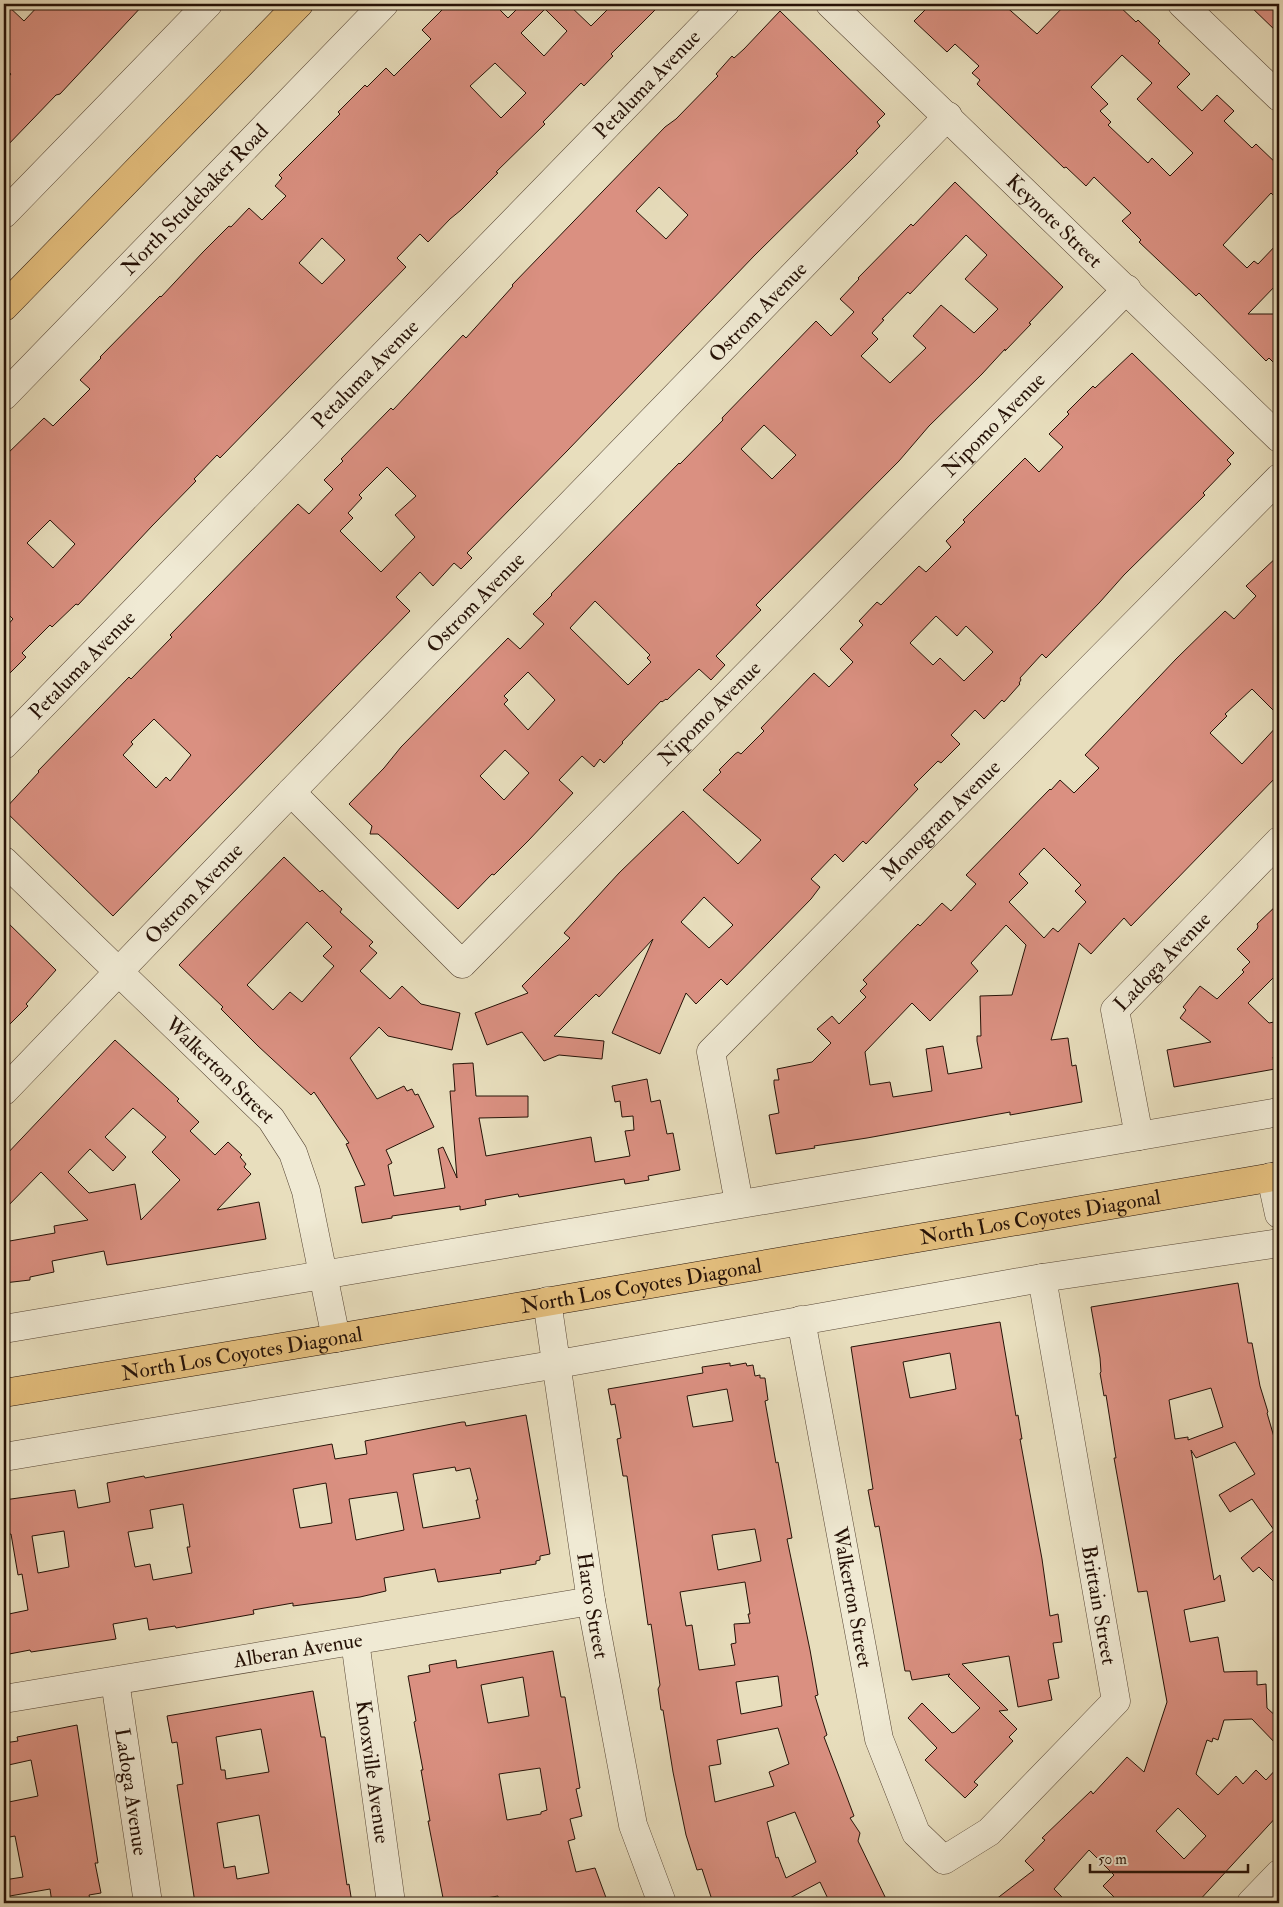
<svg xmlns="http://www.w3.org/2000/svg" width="1283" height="1907" font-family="'IM FELL Double Pica',serif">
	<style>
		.building { fill: #da9081; stroke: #261207; fill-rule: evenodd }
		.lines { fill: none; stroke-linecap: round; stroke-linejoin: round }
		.minor-casing { stroke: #564534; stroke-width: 29 }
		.major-casing { stroke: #261207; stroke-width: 29 }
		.minor { stroke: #f0ead4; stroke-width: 28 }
		.major { stroke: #e4bf7e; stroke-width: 28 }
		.labels { text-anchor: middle; stroke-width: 5; stroke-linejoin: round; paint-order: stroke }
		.street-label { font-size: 21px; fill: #261207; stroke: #f0ead4 }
	</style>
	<rect width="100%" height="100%" fill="#e8debd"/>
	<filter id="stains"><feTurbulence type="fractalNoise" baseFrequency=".004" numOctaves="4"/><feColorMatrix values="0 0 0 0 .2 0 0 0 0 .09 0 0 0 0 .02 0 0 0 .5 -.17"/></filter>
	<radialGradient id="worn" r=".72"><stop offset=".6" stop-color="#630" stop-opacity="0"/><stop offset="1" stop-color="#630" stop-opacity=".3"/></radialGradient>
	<path class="building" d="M 4,4 L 6,4 L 24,21 L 40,4 L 144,4 L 60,94 L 56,95 L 4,149 L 4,82 L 11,74 L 4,68 Z
		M 448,4 L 494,4 L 508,18 L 522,4 L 568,4 L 591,26 L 613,4 L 661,4 L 611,54 L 613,56 L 584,86 L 581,83 L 543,122 L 545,124 L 496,172 L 498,173 L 461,210 L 450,219 L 428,242 L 420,234 L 397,258 L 406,267 L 220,458 L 217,455 L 194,479 L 196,481 L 152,526 L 78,605 L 76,604 L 52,627 L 50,625 L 22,653 L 26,657 L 4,679 L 4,629 L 13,619 L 4,610 L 4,457 L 44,418 L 53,426 L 90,389 L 80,380 L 101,358 L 100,357 L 160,296 L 161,297 L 203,252 L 229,226 L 231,227 L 249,208 L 262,220 L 286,196 L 275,186 L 282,178 L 279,175 L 340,114 L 338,112 L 365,85 L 367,87 L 386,68 L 394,76 L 431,39 L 422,30 ZM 545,9 L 567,31 L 544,56 L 521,33 ZM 495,63 L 526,93 L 501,118 L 470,86 ZM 322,238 L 345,260 L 322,284 L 299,263 ZM 50,520 L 75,544 L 53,568 L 27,543 Z
		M 931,4 L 1003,4 L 1037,34 L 1066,4 L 1117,4 L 1136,22 L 1138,20 L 1160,41 L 1158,43 L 1190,74 L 1177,87 L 1202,111 L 1217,95 L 1234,111 L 1224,121 L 1252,148 L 1256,144 L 1279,166 L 1279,201 L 1271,193 L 1223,245 L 1247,268 L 1254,261 L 1258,264 L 1279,242 L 1279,282 L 1248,314 L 1279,314 L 1279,368 L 1269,358 L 1266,361 L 1199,293 L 1196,296 L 1139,242 L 1141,240 L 1122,221 L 1131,213 L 1094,177 L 1086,186 L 1066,167 L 1064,168 L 979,86 L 977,84 L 980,80 L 972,73 L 979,66 L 955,44 L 947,52 L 914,21 ZM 1122,55 L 1152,83 L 1137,99 L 1193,153 L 1170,176 L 1152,158 L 1148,163 L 1108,125 L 1111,122 L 1100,111 L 1108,104 L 1091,87 Z
		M 1248,4 L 1279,4 L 1279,34 Z
		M 780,11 L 885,114 L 877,122 L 880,126 L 856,151 L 858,153 L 754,256 L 568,450 L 467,553 L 472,558 L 461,569 L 454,563 L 433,586 L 420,572 L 396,597 L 410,611 L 113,916 L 4,810 L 39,772 L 38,771 L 129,677 L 131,679 L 172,637 L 170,635 L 298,504 L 309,514 L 333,489 L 324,480 L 343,461 L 341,459 L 391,408 L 393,410 L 463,335 L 466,338 L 513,286 L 512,285 L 665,127 L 676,119 L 718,76 L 716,74 L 732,56 L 734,58 L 744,49 ZM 659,187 L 688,215 L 666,239 L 636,211 ZM 387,467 L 416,496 L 395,515 L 415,537 L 381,572 L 340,531 L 353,518 L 348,513 L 362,498 L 359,495 ZM 154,719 L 191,755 L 170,781 L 166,777 L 156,788 L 123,755 L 133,744 L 131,742 Z
		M 955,182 L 1063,287 L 1029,323 L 1031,324 L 1005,351 L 1005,349 L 982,374 L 929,426 L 899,461 L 756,605 L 761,610 L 716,656 L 725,665 L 711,680 L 699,669 L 667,700 L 666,699 L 662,702 L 661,701 L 622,742 L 623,743 L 604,763 L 600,759 L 594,767 L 582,756 L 559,780 L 573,793 L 529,840 L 494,875 L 492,874 L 458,909 L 386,841 L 378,834 L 370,834 L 372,826 L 349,804 L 384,768 L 401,747 L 508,638 L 520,649 L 544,624 L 533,614 L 552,595 L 551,594 L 679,463 L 680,464 L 723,420 L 722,418 L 816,321 L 831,336 L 854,312 L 840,299 L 859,279 L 858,278 L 911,224 L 913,226 ZM 966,235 L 987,255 L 965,279 L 998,309 L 974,333 L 941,305 L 913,336 L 926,348 L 890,383 L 861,356 L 878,339 L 872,333 L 884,320 L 882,319 L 908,292 L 910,294 ZM 764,425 L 796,455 L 772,479 L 741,449 ZM 595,601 L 650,655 L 647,658 L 651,662 L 628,685 L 570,628 ZM 528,672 L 555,700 L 528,730 L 504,704 L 508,700 L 504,696 ZM 505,750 L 529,773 L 504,800 L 480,776 Z
		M 1132,353 L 1234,453 L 1227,460 L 1231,464 L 1203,493 L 1205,495 L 1124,575 L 1100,602 L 1046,658 L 1042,654 L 1020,678 L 1021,680 L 1019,683 L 1020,684 L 1004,702 L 1002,700 L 984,719 L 975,710 L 951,735 L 960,744 L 941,763 L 938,761 L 914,785 L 918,789 L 866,844 L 863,841 L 843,862 L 835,854 L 811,879 L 820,887 L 811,899 L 727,985 L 721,979 L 696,1004 L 686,993 L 660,1054 L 612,1033 L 653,939 L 599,997 L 596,994 L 554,1036 L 604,1041 L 602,1059 L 559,1055 L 544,1061 L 522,1032 L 487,1045 L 475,1013 L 528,993 L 522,986 L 570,938 L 564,933 L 619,873 L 683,811 L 738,864 L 761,840 L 703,790 L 721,772 L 719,770 L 735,754 L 738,752 L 741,754 L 764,731 L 761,728 L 814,673 L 829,687 L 853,662 L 840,649 L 863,625 L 859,621 L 877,602 L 881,605 L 919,566 L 926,572 L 951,547 L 946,541 L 965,522 L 963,520 L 1025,458 L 1039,472 L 1063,447 L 1049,434 L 1069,414 L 1067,412 L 1093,386 L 1095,388 ZM 936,616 L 957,636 L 966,626 L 993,652 L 964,681 L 940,658 L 933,665 L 910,643 ZM 704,897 L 733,925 L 709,948 L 681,922 Z
		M 1279,555 L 1279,716 L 1252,689 L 1225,714 L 1227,716 L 1210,733 L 1242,764 L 1279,724 L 1279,774 L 1131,926 L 1124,918 L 1091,954 L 1079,943 L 1051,1040 L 1068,1038 L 1072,1066 L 1076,1065 L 1082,1102 L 1010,1115 L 1010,1112 L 867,1138 L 814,1146 L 815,1148 L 776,1154 L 769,1115 L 779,1113 L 774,1084 L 774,1080 L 779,1080 L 777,1069 L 812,1062 L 831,1043 L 817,1029 L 832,1016 L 839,1024 L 866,997 L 860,991 L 867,984 L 863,980 L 918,924 L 920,926 L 942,903 L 951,911 L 976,884 L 966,875 L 1050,789 L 1051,790 L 1060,780 L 1074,793 L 1099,768 L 1085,755 L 1176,659 L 1225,611 L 1234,619 L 1256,596 L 1246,586 ZM 1044,848 L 1081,885 L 1075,891 L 1086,902 L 1058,932 L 1053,928 L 1044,938 L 1009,902 L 1028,883 L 1019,874 ZM 1006,925 L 1026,945 L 1012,995 L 980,996 L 981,1036 L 977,1036 L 977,1041 L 982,1068 L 948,1074 L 943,1046 L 926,1049 L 932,1091 L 893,1097 L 890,1082 L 870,1085 L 865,1052 L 912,1003 L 930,1021 L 978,971 L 971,963 Z
		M 284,857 L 320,892 L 322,890 L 342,909 L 340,912 L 373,942 L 369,946 L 377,953 L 360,971 L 390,999 L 402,986 L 421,1004 L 460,1013 L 452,1050 L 388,1036 L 379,1027 L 350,1058 L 377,1099 L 404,1086 L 407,1091 L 412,1089 L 415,1095 L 418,1094 L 434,1127 L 386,1150 L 392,1163 L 388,1165 L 394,1196 L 445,1188 L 438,1149 L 443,1147 L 457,1178 L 450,1091 L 455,1091 L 453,1064 L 473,1063 L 476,1096 L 528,1096 L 528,1117 L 479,1118 L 486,1156 L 591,1137 L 595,1162 L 630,1156 L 625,1131 L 634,1130 L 633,1116 L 622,1117 L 620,1101 L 615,1102 L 612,1086 L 647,1079 L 651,1102 L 660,1100 L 667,1134 L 673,1133 L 680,1170 L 648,1176 L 649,1180 L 625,1184 L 624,1179 L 519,1197 L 518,1194 L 485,1200 L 486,1205 L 460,1210 L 460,1206 L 392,1216 L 392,1218 L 362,1223 L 355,1187 L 365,1185 L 346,1144 L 349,1143 L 314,1092 L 311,1095 L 258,1046 L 221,1009 L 223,1007 L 179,965 ZM 307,922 L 332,947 L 323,956 L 334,966 L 302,1002 L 290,992 L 273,1010 L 247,985 Z
		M 1279,903 L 1279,972 L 1248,1003 L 1269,1023 L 1279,1021 L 1279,1056 L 1273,1057 L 1275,1069 L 1174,1087 L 1167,1050 L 1211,1042 L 1180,1018 L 1186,1010 L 1183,1007 L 1200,986 L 1217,999 L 1244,972 L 1242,970 L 1250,962 L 1237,949 L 1257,929 L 1258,926 L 1257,924 Z
		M 4,919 L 56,970 L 26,1004 L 28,1006 L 4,1030 Z
		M 115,1040 L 179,1099 L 177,1101 L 199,1122 L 190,1131 L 215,1155 L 228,1142 L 242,1155 L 240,1157 L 246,1164 L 244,1167 L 251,1174 L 217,1210 L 259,1202 L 266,1239 L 107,1265 L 104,1251 L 52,1261 L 54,1272 L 30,1277 L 30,1280 L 4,1283 L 4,1242 L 55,1233 L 54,1226 L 88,1220 L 41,1172 L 4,1210 L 4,1157 ZM 133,1108 L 166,1137 L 152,1152 L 180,1180 L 141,1220 L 135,1184 L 89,1193 L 68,1172 L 90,1149 L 113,1171 L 126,1157 L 105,1137 Z
		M 1238,1283 L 1248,1343 L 1252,1343 L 1260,1386 L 1268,1412 L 1267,1413 L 1274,1437 L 1279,1445 L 1279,1587 L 1259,1567 L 1253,1572 L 1241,1558 L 1274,1530 L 1252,1499 L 1230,1512 L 1219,1495 L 1255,1474 L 1235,1442 L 1196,1458 L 1191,1450 L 1214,1580 L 1220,1575 L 1225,1601 L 1184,1610 L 1190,1642 L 1218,1637 L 1224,1672 L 1257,1671 L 1257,1685 L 1266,1684 L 1267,1708 L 1279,1719 L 1279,1747 L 1252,1719 L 1224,1720 L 1218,1740 L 1213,1738 L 1212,1742 L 1207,1740 L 1196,1774 L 1218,1795 L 1236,1776 L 1243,1784 L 1256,1770 L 1266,1780 L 1279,1766 L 1279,1814 L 1197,1903 L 1120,1903 L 1103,1886 L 1114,1875 L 1089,1850 L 1054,1889 L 1068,1903 L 991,1903 L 1034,1870 L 1025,1861 L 1045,1840 L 1042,1838 L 1091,1791 L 1093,1794 L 1127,1757 L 1144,1772 L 1167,1702 L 1147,1591 L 1138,1592 L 1114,1458 L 1116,1458 L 1106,1395 L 1104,1396 L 1100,1373 L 1101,1372 L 1100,1358 L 1091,1307 ZM 1211,1388 L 1223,1427 L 1188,1440 L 1188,1437 L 1175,1439 L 1169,1400 ZM 1178,1808 L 1206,1836 L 1184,1859 L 1156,1831 Z
		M 1000,1322 L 1016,1416 L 1018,1415 L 1022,1439 L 1020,1439 L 1042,1559 L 1050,1616 L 1058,1614 L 1062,1642 L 1053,1643 L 1059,1678 L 1048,1680 L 1052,1700 L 1018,1707 L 1009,1656 L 962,1664 L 1008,1710 L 999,1711 L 1017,1729 L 1009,1737 L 1013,1741 L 974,1782 L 978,1785 L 965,1798 L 925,1760 L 937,1748 L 908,1718 L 922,1703 L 952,1733 L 955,1732 L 980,1708 L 948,1676 L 950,1674 L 912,1680 L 910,1671 L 905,1671 L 879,1526 L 875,1527 L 868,1490 L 873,1489 L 851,1347 ZM 950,1353 L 956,1389 L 910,1398 L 903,1362 Z
		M 730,1363 L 730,1366 L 746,1363 L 747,1366 L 753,1365 L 755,1376 L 760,1375 L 760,1378 L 765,1378 L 768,1400 L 765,1401 L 776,1463 L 778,1462 L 792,1538 L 787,1539 L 810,1650 L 818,1695 L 815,1696 L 827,1735 L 824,1737 L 854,1816 L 850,1818 L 860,1833 L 858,1841 L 888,1903 L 830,1903 L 820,1882 L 790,1898 L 794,1903 L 713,1903 L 702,1869 L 697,1870 L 686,1835 L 673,1772 L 663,1710 L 661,1710 L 658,1689 L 660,1685 L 651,1624 L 648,1625 L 627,1476 L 623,1476 L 617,1439 L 621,1438 L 615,1404 L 611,1405 L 608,1389 L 703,1373 L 702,1367 ZM 727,1389 L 733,1421 L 693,1427 L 687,1396 ZM 755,1529 L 761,1561 L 718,1570 L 712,1535 ZM 745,1582 L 750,1614 L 748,1614 L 750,1623 L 734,1624 L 736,1643 L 731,1644 L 735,1665 L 699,1670 L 692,1625 L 686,1626 L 680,1592 ZM 778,1676 L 782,1706 L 741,1714 L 736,1682 ZM 778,1728 L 789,1764 L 769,1772 L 774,1786 L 715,1802 L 709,1766 L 721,1764 L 717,1740 ZM 795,1812 L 816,1862 L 786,1878 L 778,1857 L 776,1858 L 767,1822 Z
		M 526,1415 L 550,1554 L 540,1556 L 540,1560 L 536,1561 L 536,1564 L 500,1570 L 501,1573 L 438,1582 L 435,1569 L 384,1578 L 386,1591 L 360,1597 L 293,1606 L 293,1603 L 253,1610 L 254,1614 L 176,1628 L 175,1626 L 149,1630 L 147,1618 L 113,1624 L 116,1639 L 31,1652 L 30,1650 L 4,1655 L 4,1615 L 28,1610 L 22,1574 L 18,1575 L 11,1534 L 4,1535 L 4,1500 L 75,1490 L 78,1508 L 110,1502 L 107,1483 L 144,1476 L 145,1478 L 332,1444 L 335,1459 L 367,1454 L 365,1441 L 462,1422 L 465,1422 L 466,1426 ZM 455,1467 L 456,1471 L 470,1468 L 478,1500 L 476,1500 L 480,1518 L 423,1528 L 413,1474 ZM 326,1483 L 332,1523 L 300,1528 L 293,1489 ZM 397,1492 L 404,1530 L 356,1540 L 349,1499 ZM 183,1504 L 190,1547 L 187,1547 L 192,1573 L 153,1580 L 150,1564 L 135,1567 L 128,1532 L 153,1528 L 150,1510 ZM 64,1531 L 69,1567 L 38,1573 L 32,1536 Z
		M 553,1651 L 561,1697 L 565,1697 L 580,1788 L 576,1789 L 582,1816 L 570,1819 L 575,1839 L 568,1841 L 576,1872 L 595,1868 L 608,1903 L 499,1903 L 498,1896 L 457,1903 L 444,1903 L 428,1821 L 430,1821 L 421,1770 L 423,1770 L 414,1722 L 416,1721 L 408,1676 L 430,1672 L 429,1665 L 456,1660 L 457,1668 ZM 523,1677 L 529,1716 L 488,1723 L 481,1685 ZM 540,1768 L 547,1810 L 541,1812 L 541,1814 L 507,1820 L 499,1774 Z
		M 313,1691 L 321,1737 L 325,1737 L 347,1885 L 349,1884 L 352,1903 L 195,1903 L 177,1785 L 183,1784 L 177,1742 L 172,1743 L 167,1716 ZM 261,1729 L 269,1772 L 226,1779 L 225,1770 L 221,1770 L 216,1737 ZM 259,1815 L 269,1873 L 237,1879 L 235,1866 L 224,1868 L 217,1823 Z
		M 77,1725 L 98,1863 L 95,1863 L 101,1893 L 89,1895 L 91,1903 L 52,1903 L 50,1889 L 4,1897 L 4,1880 L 23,1877 L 15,1836 L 4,1838 L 4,1803 L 38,1796 L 31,1760 L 4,1766 L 4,1743 L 18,1741 L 17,1737 Z"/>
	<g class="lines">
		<g class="minor-casing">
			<g id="minor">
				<path id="s1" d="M 830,4 L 1279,438"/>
				<path d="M 1182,4 L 1279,97"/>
				<path d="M 4,214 L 208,4"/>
				<path id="s2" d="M 4,396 L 384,4"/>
				<path id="s3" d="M 4,745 L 725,4"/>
				<path id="s4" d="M 291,792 L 462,964 L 1127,289"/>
				<path id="s5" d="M 4,861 L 271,1119 L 293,1153 L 306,1191 L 336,1338"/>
				<path id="s6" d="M 4,1091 L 291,792 L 948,116"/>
				<path id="s7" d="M 1139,1136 L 1115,1010 L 1279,841"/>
				<path d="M 1271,1177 L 1279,1214"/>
				<path id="s8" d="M 739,1203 L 711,1052 L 1279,478"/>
				<path id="s9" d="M 547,1301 L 591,1601 L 633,1825 L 662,1903"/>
				<path id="s10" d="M 801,1320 L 879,1739 L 916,1833 L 944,1860 L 989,1832 L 1116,1701 L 1042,1278"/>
				<path d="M 4,1329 C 429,1259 854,1184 1279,1112"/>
				<path d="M 4,1457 L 558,1364 L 1042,1278 L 1279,1243"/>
				<path id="s11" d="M 355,1641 L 391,1903"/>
				<path id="s12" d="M 115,1681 L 148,1903"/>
				<path id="s13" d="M 4,1699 L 591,1601"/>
				<path d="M 1251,1903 L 1279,1874"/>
			</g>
		</g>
		<g class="major-casing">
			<g id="major">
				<path d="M 4,307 L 299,4"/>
				<path id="s14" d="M 4,1393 L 336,1338 L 1279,1176"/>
			</g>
		</g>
		<use href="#minor" class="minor"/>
		<use href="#major" class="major"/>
	</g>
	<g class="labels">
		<g class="street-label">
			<text dy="7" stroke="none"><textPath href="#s3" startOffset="922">Petaluma Avenue</textPath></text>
			<text dy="7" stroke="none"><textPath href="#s2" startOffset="274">North Studebaker Road</textPath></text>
			<text dy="7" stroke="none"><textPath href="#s1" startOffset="312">Keynote Street</textPath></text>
			<text dy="7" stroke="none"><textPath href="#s6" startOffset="1084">Ostrom Avenue</textPath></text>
			<text dy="7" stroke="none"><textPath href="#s3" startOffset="518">Petaluma Avenue</textPath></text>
			<text dy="7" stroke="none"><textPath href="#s4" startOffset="1000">Nipomo Avenue</textPath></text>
			<text dy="7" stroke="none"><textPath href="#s6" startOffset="679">Ostrom Avenue</textPath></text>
			<text dy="7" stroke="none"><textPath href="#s3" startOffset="112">Petaluma Avenue</textPath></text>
			<text dy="7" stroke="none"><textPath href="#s4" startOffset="595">Nipomo Avenue</textPath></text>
			<text dy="7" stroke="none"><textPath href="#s8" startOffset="480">Monogram Avenue</textPath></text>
			<text dy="7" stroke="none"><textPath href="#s6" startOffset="274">Ostrom Avenue</textPath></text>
			<text dy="7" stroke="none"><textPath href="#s7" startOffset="196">Ladoga Avenue</textPath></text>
			<text dy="7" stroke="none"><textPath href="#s5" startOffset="301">Walkerton Street</textPath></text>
			<text dy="7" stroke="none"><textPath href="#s14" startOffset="1051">North Los Coyotes Diagonal</textPath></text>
			<text dy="7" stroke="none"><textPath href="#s14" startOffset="646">North Los Coyotes Diagonal</textPath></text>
			<text dy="7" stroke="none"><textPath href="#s14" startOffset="241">North Los Coyotes Diagonal</textPath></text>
			<text dy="7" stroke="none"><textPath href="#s10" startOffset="282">Walkerton Street</textPath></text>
			<text dy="7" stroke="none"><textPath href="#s9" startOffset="308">Harco Street</textPath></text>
			<text transform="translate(1099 1605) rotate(80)" y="7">Brittain Street</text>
			<text dy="7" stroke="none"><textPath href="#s13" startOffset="298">Alberan Avenue</textPath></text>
			<text dy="7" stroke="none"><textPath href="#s11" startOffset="132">Knoxville Avenue</textPath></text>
			<text dy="7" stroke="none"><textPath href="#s12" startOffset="112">Ladoga Avenue</textPath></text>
		</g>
	</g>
	<rect width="1283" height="1907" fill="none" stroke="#e8debd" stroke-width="20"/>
	<rect x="5" y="5" width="1273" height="1897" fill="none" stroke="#261207" stroke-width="2.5"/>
	<rect x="10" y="10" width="1263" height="1887" fill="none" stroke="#261207"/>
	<path d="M1090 1864v8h158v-8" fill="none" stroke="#261207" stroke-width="2.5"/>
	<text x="1098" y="1864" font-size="15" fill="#261207" stroke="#f0ead4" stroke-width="4" paint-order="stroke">50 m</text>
	<rect width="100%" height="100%" filter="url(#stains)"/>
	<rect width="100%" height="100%" fill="url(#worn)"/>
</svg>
